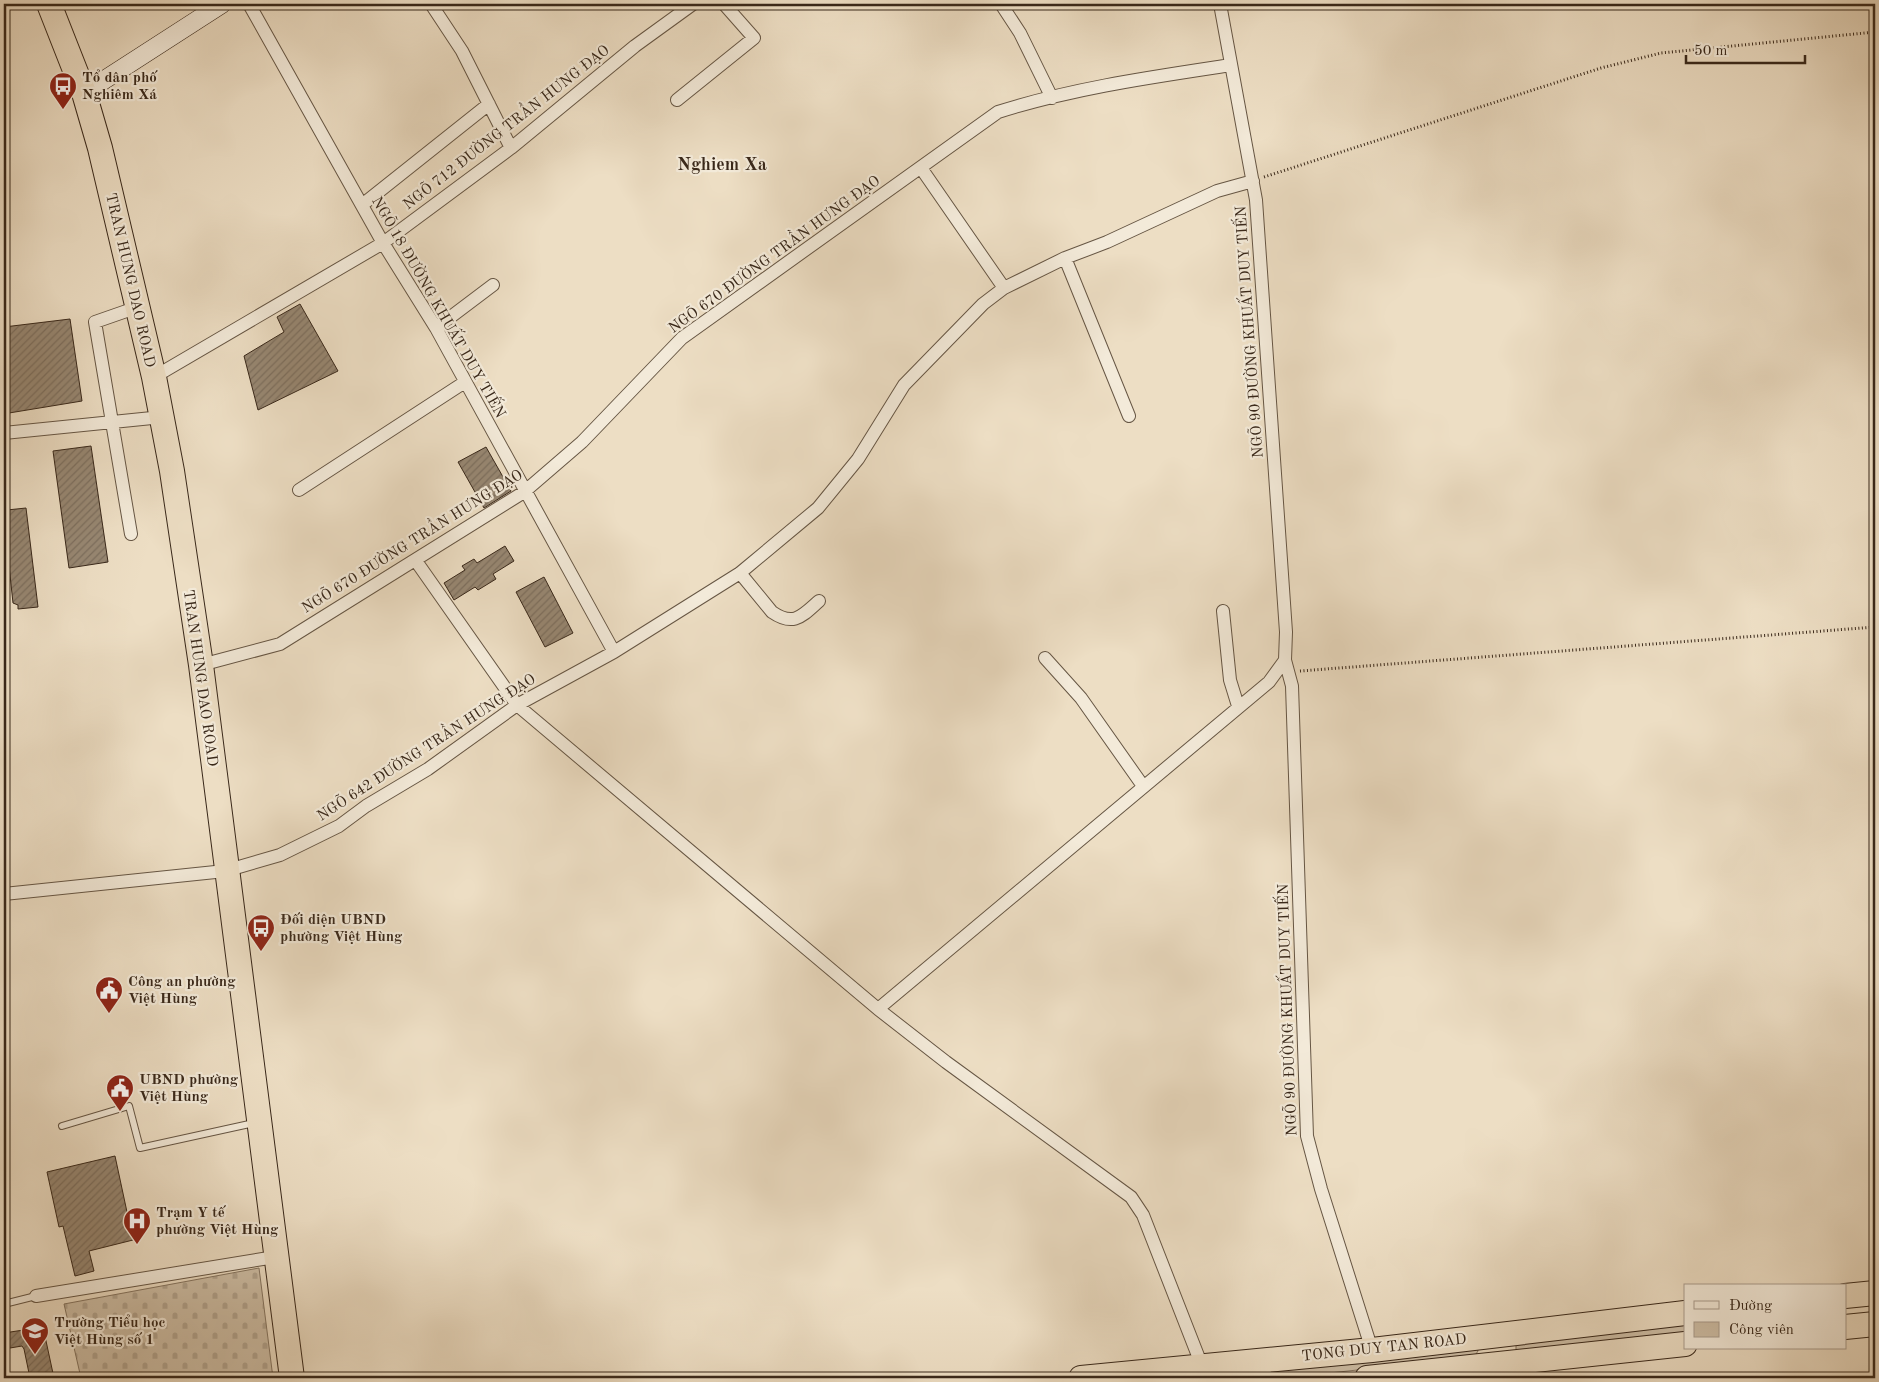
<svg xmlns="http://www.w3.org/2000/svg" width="1879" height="1382" font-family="'Old Standard TT',serif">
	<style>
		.green { fill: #cebfa7; stroke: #847460 }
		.cemetery { fill: url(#cemetery-stones); stroke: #847460 }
		.building { fill: url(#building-hatch); stroke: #39281a }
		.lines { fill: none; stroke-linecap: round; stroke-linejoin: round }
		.lane-casing { stroke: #665644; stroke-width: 8 }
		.street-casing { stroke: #665644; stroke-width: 14 }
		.secondary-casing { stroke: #39281a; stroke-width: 19 }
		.highway-casing { stroke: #39281a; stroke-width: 26 }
		.path { stroke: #39281a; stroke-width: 3; stroke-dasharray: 1 2.5; stroke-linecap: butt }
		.lane { stroke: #f3ead9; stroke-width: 6 }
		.street { stroke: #f3ead9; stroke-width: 12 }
		.secondary { stroke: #f3ead9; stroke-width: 18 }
		.highway { stroke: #eddec4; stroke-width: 24 }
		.labels { text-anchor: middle; stroke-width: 4.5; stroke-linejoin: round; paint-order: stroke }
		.poi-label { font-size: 15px; font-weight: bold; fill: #39281a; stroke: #f3ead9; text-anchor: start }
		.street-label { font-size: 15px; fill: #39281a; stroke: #f3ead9 }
		.quarter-label { font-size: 18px; font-weight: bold; fill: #39281a; stroke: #f3ead9 }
	</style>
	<defs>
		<pattern id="cemetery-stones" width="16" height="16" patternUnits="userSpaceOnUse" patternTransform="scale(1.25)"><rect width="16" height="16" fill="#cebfa7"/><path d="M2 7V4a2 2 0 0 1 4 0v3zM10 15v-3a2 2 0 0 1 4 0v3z" fill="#b2a48f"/></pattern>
		<pattern id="building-hatch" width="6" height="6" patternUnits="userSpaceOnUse" patternTransform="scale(1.25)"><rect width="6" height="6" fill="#978772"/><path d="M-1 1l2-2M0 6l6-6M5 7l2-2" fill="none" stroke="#7c6e5d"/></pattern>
	</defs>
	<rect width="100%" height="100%" fill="#eddec4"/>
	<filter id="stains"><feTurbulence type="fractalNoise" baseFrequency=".004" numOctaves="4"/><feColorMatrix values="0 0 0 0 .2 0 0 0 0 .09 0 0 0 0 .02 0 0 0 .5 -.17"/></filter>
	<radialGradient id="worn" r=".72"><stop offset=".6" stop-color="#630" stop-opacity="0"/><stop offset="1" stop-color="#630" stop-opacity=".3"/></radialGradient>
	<path class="green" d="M 1685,1321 L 1685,1336 L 1516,1351 L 1516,1341 Z
		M 1477,1347 L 1478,1351 L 1474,1357 L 1467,1358 L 1284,1378 L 1155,1378 Z"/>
	<path class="cemetery" d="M 259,1268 L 273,1378 L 81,1378 L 64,1304 Z"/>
	<path class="building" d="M 300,304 L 338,371 L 258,410 L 244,356 L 284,332 L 277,317 Z
		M 70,319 L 82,401 L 9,413 L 4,408 L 4,327 Z
		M 91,446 L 108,562 L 69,568 L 53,451 Z
		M 486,447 L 511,491 L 484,508 L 458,462 Z
		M 26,508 L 38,607 L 18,609 L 18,605 L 13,603 L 4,519 L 8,518 L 7,510 Z
		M 505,546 L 514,561 L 493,574 L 496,579 L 478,590 L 475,587 L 454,600 L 444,583 L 465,570 L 462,566 L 474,559 L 477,563 Z
		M 544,577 L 573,633 L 545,647 L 516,592 Z
		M 115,1156 L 133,1240 L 89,1251 L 94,1271 L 75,1276 L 63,1226 L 59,1227 L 47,1172 Z
		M 43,1327 L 54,1378 L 30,1378 L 24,1349 L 22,1346 L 4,1349 L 4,1333 Z"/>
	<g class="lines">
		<g class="lane-casing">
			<path id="lane" d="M 62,1126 L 129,1106 L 140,1148 L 254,1123
				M 4,1304 L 36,1296"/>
		</g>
		<g class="street-casing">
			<path id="street" d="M 249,4 L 383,243 L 436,328 L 614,652
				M 431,4 L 462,51 L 511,148
				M 1001,4 L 1020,33 L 1052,98
				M 1220,4 L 1256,200 L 1286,632 L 1285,660 L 1292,686 L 1307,1136 L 1321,1189 L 1372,1350
				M 677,100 L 754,38 L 724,4
				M 921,168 L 1004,288
				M 362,205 L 489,104
				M 1065,258 L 1129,416
				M 436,328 L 493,285
				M 154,377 L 383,243 L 511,148 L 635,46 L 693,4
				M 4,433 L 162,417
				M 299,490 L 465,382
				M 131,534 L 95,322 L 138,307
				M 416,561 L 517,705 L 878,1009 L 946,1062 L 1131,1197 L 1143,1215 L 1202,1366
				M 740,573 L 772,612 C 794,627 802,616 819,601
				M 1223,611 L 1230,680 L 1238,706
				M 1045,658 L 1081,698 L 1143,786
				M 201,665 L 280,644 L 524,492 L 582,442 L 682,338 L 998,112 C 1073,88 1152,77 1231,65
				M 4,894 L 225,871 L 280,855 L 339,826 L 366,806 L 428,769 L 517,705 L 614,652 L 740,573 L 818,508 L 858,459 L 904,385 L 983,304 L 1004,288 L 1065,258 L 1107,242 L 1217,191 L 1253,181
				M 878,1009 L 1269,682 L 1285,660
				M 36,1296 L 275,1257"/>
		</g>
		<g class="secondary-casing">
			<path id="secondary" d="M 84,93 L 222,4"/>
		</g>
		<g class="highway-casing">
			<path id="highway" d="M 49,4 L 84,93 L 100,148 L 154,377 L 172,471 L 201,665 L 292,1378
				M 1845,1296 L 1875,1293
				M 1845,1327 L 1875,1324
				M 1081,1378 L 1372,1350 L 1685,1313
				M 1367,1378 L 1685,1344"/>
		</g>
		<path class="path" d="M 1264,177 L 1601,68 L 1661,53 L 1875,32
			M 1300,671 L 1875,627"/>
		<use href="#lane" class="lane"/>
		<use href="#street" class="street"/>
		<use href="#secondary" class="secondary"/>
		<use href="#highway" class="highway"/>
	</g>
	<defs>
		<g id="bus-pin" transform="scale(1.4375)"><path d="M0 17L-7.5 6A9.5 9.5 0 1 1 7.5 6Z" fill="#8f2418" stroke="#f3ead9"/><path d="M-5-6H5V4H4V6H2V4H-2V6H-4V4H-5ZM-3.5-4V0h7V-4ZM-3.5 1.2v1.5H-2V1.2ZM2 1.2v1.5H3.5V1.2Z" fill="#fff"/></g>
		<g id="civic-pin" transform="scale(1.4375)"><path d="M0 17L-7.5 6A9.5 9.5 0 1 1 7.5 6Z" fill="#8f2418" stroke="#f3ead9"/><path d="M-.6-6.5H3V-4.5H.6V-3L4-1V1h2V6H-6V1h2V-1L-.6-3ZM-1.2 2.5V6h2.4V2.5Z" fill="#fff"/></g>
		<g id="hospital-pin" transform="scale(1.4375)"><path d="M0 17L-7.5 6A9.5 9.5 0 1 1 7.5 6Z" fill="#8f2418" stroke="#f3ead9"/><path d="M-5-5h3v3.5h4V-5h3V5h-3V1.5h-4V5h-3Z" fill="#fff"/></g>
		<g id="school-pin" transform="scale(1.4375)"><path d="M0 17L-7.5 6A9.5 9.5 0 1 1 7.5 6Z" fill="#8f2418" stroke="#f3ead9"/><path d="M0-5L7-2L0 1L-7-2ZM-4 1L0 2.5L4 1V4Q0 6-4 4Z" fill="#fff"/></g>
	</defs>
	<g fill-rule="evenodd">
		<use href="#bus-pin" x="63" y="86"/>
		<use href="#bus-pin" x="261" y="928"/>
		<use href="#civic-pin" x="109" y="990"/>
		<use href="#civic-pin" x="120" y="1088"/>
		<use href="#hospital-pin" x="137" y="1221"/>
		<use href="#school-pin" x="35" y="1331"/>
	</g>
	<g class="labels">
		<g class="poi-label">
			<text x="82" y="82">Tổ dân phố<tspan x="82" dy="17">Nghiêm Xá</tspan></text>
			<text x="280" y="924">Đối diện UBND<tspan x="280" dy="17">phường Việt Hùng</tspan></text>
			<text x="128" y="986">Công an phường<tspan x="128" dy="17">Việt Hùng</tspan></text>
			<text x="139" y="1084">UBND phường<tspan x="139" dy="17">Việt Hùng</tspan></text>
			<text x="156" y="1217">Trạm Y tế<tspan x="156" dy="17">phường Việt Hùng</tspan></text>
			<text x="54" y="1327">Trường Tiểu học<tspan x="54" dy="17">Việt Hùng số 1</tspan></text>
		</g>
		<g class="street-label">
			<text transform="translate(506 127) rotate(-38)" y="5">NGÕ 712 ĐƯỜNG TRẦN HƯNG ĐẠO</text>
			<text transform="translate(774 254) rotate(-36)" y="5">NGÕ 670 ĐƯỜNG TRẦN HƯNG ĐẠO</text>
			<text transform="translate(131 280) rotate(77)" y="5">TRAN HUNG DAO ROAD</text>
			<text transform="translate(439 307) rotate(60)" y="5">NGÕ 18 ĐƯỜNG KHUẤT DUY TIẾN</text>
			<text transform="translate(1249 332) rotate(-94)" y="5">NGÕ 90 ĐƯỜNG KHUẤT DUY TIẾN</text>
			<text transform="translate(412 541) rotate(-32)" y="5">NGÕ 670 ĐƯỜNG TRẦN HƯNG ĐẠO</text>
			<text transform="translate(201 678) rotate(82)" y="5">TRAN HUNG DAO ROAD</text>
			<text transform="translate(426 747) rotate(-33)" y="5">NGÕ 642 ĐƯỜNG TRẦN HƯNG ĐẠO</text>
			<text transform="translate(1287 1010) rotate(-92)" y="5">NGÕ 90 ĐƯỜNG KHUẤT DUY TIẾN</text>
			<text transform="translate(1384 1347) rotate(-6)" y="5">TONG DUY TAN ROAD</text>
		</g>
		<g class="quarter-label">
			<text x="722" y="170">Nghiem Xa</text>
		</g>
	</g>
	<rect width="1879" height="1382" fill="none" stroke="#eddec4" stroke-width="20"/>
	<rect x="5" y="5" width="1869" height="1372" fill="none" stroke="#39281a" stroke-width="2.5"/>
	<rect x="10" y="10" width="1859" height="1362" fill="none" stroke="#39281a"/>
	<rect x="1684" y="1284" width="162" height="65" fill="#f3ead9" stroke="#a99c8d"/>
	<rect x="1694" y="1301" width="25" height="8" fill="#f3ead9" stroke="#a99c8d"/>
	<text x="1729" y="1310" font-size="15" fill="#39281a">Đường</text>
	<rect x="1694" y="1322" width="25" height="15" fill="#cebfa7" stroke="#a99c8d"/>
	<text x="1729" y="1334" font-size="15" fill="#39281a">Công viên</text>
	<path d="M1686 55v8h119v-8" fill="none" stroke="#39281a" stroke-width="2.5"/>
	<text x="1694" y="55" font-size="15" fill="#39281a" stroke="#f3ead9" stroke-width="4" paint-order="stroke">50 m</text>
	<rect width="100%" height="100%" filter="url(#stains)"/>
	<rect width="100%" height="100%" fill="url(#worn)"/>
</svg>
